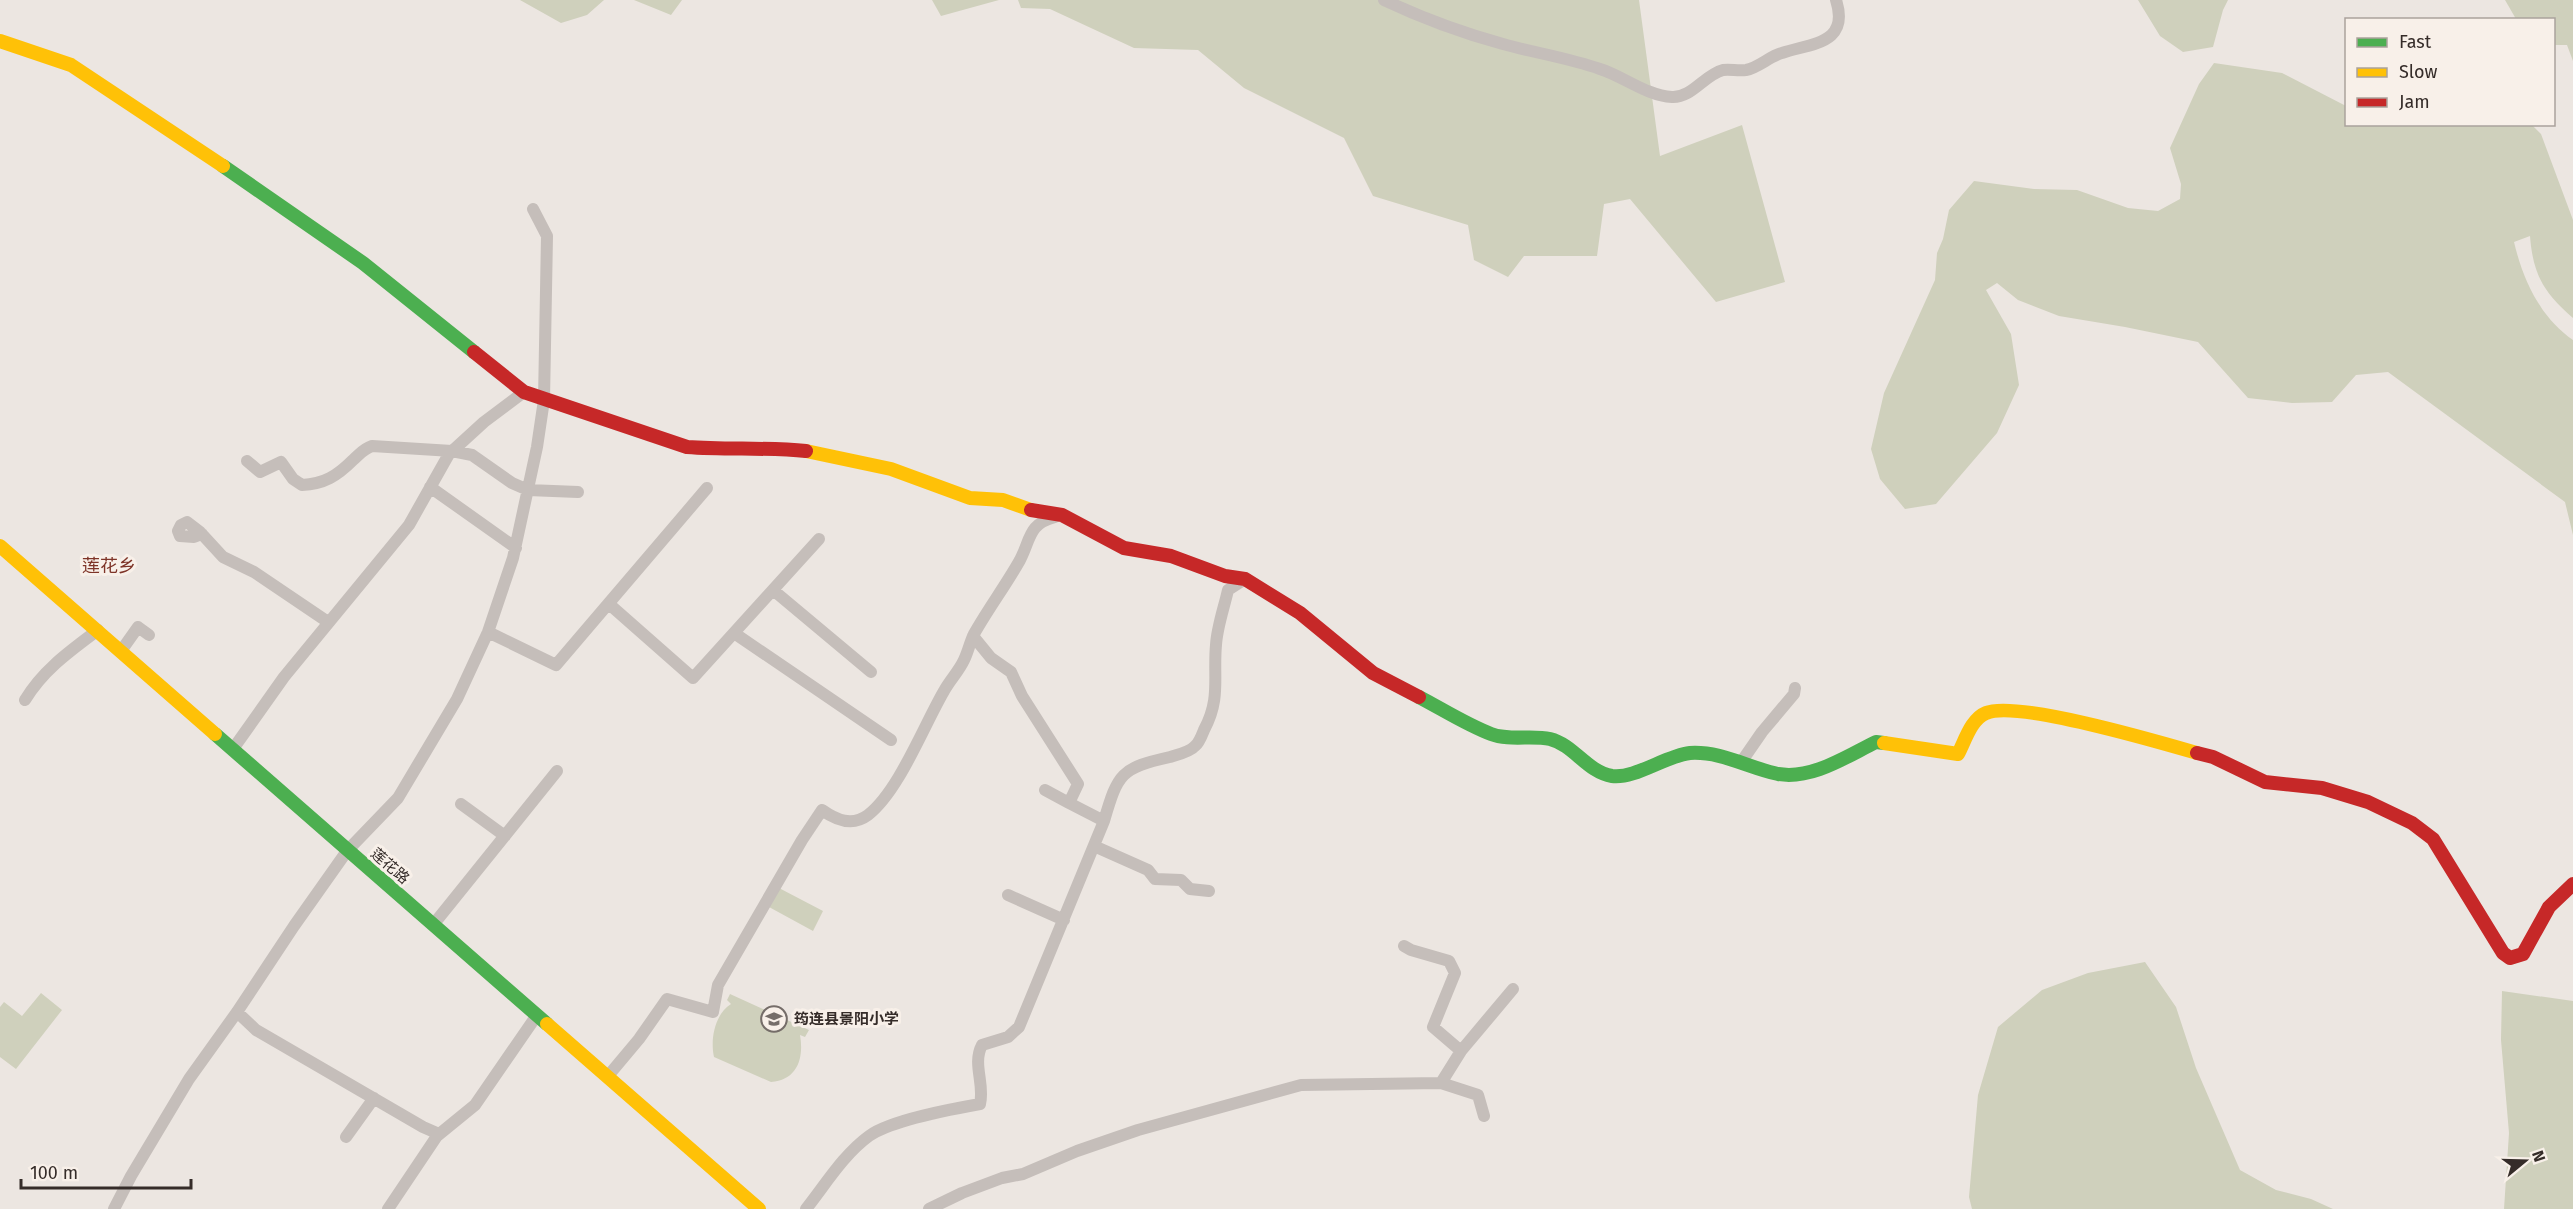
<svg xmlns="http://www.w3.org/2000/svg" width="2573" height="1209" font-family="'Fira Sans','Noto Sans SC',sans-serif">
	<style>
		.green { fill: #cfd0bc }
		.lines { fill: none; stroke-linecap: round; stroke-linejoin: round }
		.street { stroke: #c5beba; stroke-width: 12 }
		.fast { stroke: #4caf50; stroke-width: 14 }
		.slow { stroke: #ffc107; stroke-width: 14 }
		.jam { stroke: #c62828; stroke-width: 14 }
		.labels { text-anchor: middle; stroke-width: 6; stroke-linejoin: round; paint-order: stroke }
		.street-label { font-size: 15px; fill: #352c29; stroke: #f8f0e9 }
		.poi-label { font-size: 15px; font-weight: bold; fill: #352c29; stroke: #f8f0e9; text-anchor: start }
		.quarter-label { font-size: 18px; fill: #7e3428; stroke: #f8f0e9 }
	</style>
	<rect width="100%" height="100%" fill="#ece6e1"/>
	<path class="green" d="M 520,0 L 604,0 L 587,15 L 561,23 Z
		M 634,0 L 682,0 L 671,15 Z
		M 932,0 L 999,0 L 941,16 Z
		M 1018,0 L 1639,0 L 1660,156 L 1742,125 L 1785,282 L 1716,302 L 1630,199 L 1604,204 L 1597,256 L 1524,256 L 1508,277 L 1474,260 L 1468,225 L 1373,196 L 1344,138 L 1244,88 L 1198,50 L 1134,48 L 1050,9 L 1021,8 Z
		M 2138,0 L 2228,0 L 2223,10 L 2213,47 L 2183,52 L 2160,36 Z
		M 2505,0 L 2573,0 L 2573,61 L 2567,45 L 2554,45 L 2554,20 L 2516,19 Z
		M 2214,63 L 2282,73 L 2346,106 L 2346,124 L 2532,125 L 2541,134 L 2573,220 L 2573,318 C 2544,293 2533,275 2530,236 L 2514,242 C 2523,280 2540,317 2573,340 L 2573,535 L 2565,502 L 2388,372 L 2356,375 L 2332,402 L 2292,403 L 2248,398 L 2198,342 L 2125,327 L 2059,316 L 2018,300 L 1997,283 L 1986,290 L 2011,334 L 2019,385 L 1997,433 L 1936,504 L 1905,509 L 1880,479 L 1871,449 L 1884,393 L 1935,280 L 1937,253 L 1943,239 L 1949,210 L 1974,181 L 2034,189 L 2077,190 L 2128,208 L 2158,211 L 2180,199 L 2181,184 L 2170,148 L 2199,84 Z
		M 779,888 L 823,911 L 813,931 L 769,907 Z
		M 2145,962 L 2176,1007 L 2196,1068 L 2240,1170 L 2276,1190 L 2311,1199 L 2333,1209 L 1972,1209 L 1969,1197 L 1978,1095 L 1998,1027 L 2042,990 L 2088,973 Z
		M 2502,991 L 2573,1001 L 2573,1209 L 2504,1209 L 2509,1133 L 2501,1040 Z
		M 41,993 L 62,1010 L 16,1069 L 0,1057 L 0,1007 L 4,1002 L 22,1016 Z
		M 730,994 L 809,1030 L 805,1037 L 800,1035 C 804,1057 798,1080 771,1082 L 714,1057 C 710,1039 715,1014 731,1004 L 727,1000 Z"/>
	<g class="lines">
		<path class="street" d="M 1384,0 C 1422,18 1463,33 1503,44 C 1535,53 1569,58 1600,69 C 1623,76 1647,96 1672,97 C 1692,98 1704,75 1723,70 C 1730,69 1738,71 1746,70 C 1758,68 1770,56 1782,53 C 1812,43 1850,44 1836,0
			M 247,461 L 260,472 L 281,462 L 293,479 L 302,485 C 324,484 337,476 353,460 C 360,454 363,449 372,446 L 452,451 L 472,455 L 512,483 L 528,490 L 578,492
			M 430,487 L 516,548
			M 202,534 L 194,537 L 180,536 L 178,531 L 181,525 L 187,522 L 200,532 L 223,557 L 254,572 L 328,622
			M 773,590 L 871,672
			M 609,604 L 693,678 L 819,539
			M 488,632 L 556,665 L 707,488
			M 734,633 L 891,740
			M 973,636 L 991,658 L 1011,672 L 1022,696 L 1078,784 L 1069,803 L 1104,821
			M 121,651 L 138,627 L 149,635
			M 25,700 C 43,670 70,651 98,630
			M 233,749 L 284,677 L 409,525 L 449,454 L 484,422 L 524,392
			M 1742,761 L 1762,732 L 1794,694 L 1795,688
			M 1045,790 L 1069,803
			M 461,804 L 505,836
			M 1094,846 L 1148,870 L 1155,879 L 1181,880 L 1190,889 L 1209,891
			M 1008,895 L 1064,920
			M 433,925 L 557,771
			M 1404,946 L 1411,950 L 1449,961 L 1455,973 L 1433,1027 L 1461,1051 L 1441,1083
			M 237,1012 L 256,1030 L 423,1127 L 439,1134
			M 1461,1051 L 1513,989
			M 608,1076 L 639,1039 L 667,999 L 713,1012 L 718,985 L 802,840 L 822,810 C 836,820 852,827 868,815 C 899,791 924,725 944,691 C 950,680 959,671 964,660 C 968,652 970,642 974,634 C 988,609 1006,585 1020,560 C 1031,539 1028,524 1055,517
			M 346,1137 L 374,1098
			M 114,1209 L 131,1176 L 189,1079 L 237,1012 L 294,926 L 347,851 L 398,798 L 457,699 L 488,632 L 513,558 L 537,447 L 544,400 L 547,236 L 533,209
			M 388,1209 L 437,1136 L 475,1105 L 537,1015
			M 806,1209 C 825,1185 844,1154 869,1136 C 891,1120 952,1109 980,1104 C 985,1084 972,1064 982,1045 L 1008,1037 L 1019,1027 L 1104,821 C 1118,773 1121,768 1170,757 C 1177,755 1190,752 1195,746 C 1199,743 1202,735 1204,730 C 1221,699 1213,677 1216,645 C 1217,627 1224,608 1228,590 L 1245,579
			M 929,1209 L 962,1193 L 1002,1178 L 1023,1174 L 1077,1151 L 1138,1130 L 1301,1085 L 1441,1083 L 1478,1095 L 1484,1116"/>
		<path class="fast" d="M 223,166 L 363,263 L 474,352
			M 1419,697 C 1442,709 1467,725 1491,734 C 1509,741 1532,735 1550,739 C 1574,745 1587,772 1612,776 C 1635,779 1665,756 1690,753 C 1721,751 1749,768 1778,774 C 1812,780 1847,756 1876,742 L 1884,743
			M 215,734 L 547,1024"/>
		<path class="slow" d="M 0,41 L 71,65 L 223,166
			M 806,451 L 891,469 L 970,498 L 1003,500 L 1031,510
			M 0,546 L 215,734
			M 1884,743 L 1958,754 C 1965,741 1971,719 1986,713 C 2016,700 2159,742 2197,753
			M 547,1024 L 759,1209"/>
		<path class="jam" d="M 474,352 L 524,392 L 687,447 C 727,450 766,447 806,451
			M 1031,510 L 1062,515 L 1124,548 L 1171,556 L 1225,576 L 1245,579 L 1300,613 L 1373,673 L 1419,697
			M 2197,753 L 2213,757 L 2265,782 L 2322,788 L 2368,802 L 2412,823 L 2433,839 L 2503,953 L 2510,958 L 2523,954 L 2549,907 L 2573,884"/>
	</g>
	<defs>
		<g id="school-ring" transform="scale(1.35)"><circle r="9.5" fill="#f8f0e9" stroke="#756d69" stroke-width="1.5"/><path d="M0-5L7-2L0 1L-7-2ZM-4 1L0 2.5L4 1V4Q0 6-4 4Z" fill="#756d69"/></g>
	</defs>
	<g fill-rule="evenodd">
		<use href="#school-ring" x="774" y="1019"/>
	</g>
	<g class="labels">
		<g class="street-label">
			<text transform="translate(390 866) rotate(41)" y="5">莲花路</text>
		</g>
		<g class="poi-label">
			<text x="794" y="1024">筠连县景阳小学</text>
		</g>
		<g class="quarter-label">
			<text x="109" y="572">莲花乡</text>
		</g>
	</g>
	<rect x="2345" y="18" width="210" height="108" fill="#f8f0e9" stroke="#aaa29c" stroke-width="1.5"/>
	<rect x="2357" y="38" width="30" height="9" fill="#4caf50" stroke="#aaa29c" stroke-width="1.5"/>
	<text x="2399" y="48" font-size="18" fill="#352c29">Fast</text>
	<rect x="2357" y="68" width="30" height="9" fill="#ffc107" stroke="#aaa29c" stroke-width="1.5"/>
	<text x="2399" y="78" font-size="18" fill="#352c29">Slow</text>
	<rect x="2357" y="98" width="30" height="9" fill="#c62828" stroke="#aaa29c" stroke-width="1.5"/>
	<text x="2399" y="108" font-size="18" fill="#352c29">Jam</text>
	<g transform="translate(2525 1161) rotate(71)" stroke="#f8f0e9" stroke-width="4.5" paint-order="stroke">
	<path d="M0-4.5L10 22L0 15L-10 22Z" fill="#352c29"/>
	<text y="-9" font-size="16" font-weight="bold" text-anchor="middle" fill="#352c29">N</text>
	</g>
	<path d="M21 1179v9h170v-9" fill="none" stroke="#352c29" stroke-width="3"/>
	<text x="30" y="1179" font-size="18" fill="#352c29" stroke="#f8f0e9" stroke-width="4.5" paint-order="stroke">100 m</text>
</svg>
